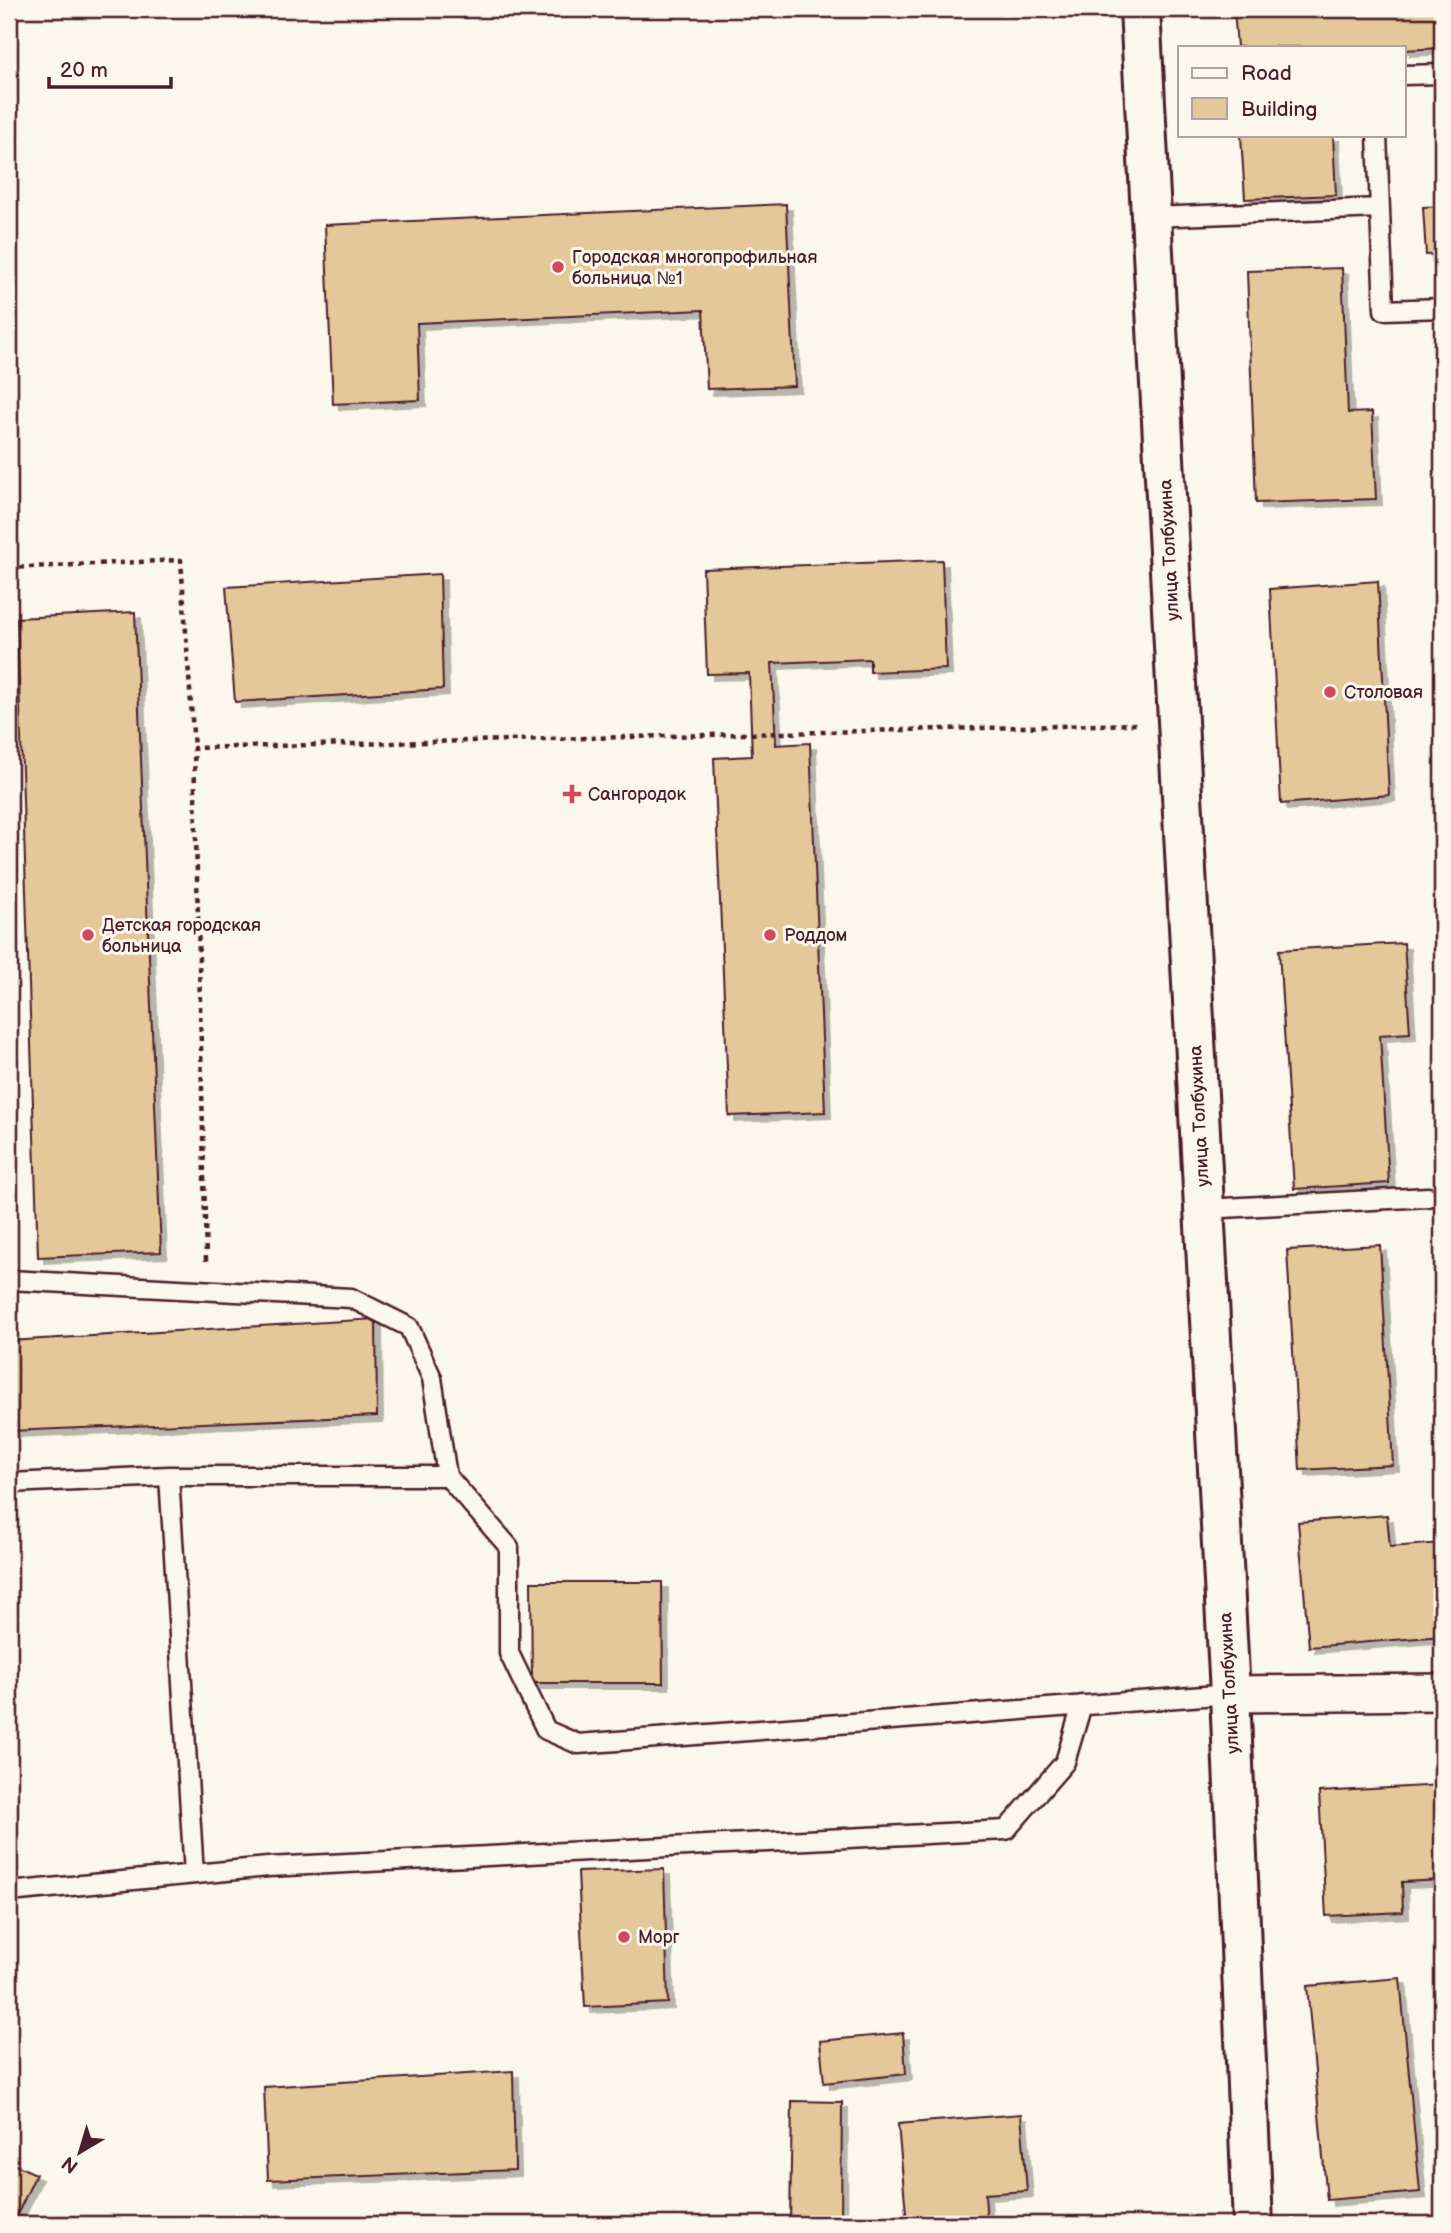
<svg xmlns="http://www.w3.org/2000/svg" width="1451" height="2233" font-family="'Balsamiq Sans',sans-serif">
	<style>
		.building { fill: #e5c899; stroke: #4a1f2b; stroke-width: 2; filter: url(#shadow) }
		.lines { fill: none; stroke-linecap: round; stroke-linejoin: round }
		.lane-casing { stroke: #4a1f2b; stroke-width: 23 }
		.street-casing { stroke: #4a1f2b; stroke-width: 40 }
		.secondary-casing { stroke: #4a1f2b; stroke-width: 44 }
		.path { stroke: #4a1f2b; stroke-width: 4.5; stroke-dasharray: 5 5; stroke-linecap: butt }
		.lane { stroke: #fbf7ec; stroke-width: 18 }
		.street { stroke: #fbf7ec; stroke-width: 35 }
		.secondary { stroke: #fbf7ec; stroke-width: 38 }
		.poi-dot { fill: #d1495b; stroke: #fbf7ec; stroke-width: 2.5 }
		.labels { text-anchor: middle; stroke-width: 6; stroke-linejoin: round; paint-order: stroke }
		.poi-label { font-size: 18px; fill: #4a1f2b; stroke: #fbf7ec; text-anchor: start }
		.street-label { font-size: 18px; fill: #4a1f2b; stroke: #fbf7ec }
	</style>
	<defs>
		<filter id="shadow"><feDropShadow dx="6" dy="6" stdDeviation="0" flood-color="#0004"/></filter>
	</defs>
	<rect width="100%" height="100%" fill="#fbf7ec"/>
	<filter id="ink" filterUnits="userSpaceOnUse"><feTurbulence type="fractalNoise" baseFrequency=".0143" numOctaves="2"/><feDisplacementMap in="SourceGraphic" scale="14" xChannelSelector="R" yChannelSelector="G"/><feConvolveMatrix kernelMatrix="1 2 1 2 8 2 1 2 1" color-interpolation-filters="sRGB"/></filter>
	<g filter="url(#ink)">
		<path class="building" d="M 1234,9 L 1442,9 L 1442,48 L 1404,50 L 1404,47 L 1237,47 Z
			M 1241,135 L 1333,135 L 1336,195 L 1245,199 Z
			M 786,204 L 795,386 L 707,389 L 703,310 L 417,323 L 420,400 L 333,404 L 325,225 Z
			M 1442,206 L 1442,254 L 1426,255 L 1423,207 Z
			M 1342,268 L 1348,413 L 1372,412 L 1376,499 L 1256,503 L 1247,271 Z
			M 942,560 L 946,669 L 870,672 L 870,659 L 772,663 L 776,745 L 810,743 L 825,1112 L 729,1116 L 714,758 L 752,756 L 749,673 L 707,674 L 703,569 Z
			M 440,574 L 443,689 L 235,702 L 226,587 Z
			M 1378,581 L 1389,795 L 1281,804 L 1270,589 Z
			M 135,612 L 161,1252 L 38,1257 L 17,618 Z
			M 1404,943 L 1410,1033 L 1380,1035 L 1389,1183 L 1294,1189 L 1279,950 Z
			M 1380,1245 L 1393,1465 L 1300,1470 L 1287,1250 Z
			M 376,1319 L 377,1416 L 9,1431 L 9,1341 Z
			M 1387,1515 L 1390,1547 L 1442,1543 L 1442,1636 L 1309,1647 L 1298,1522 Z
			M 531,1582 L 662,1582 L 663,1683 L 532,1683 Z
			M 1442,1785 L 1442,1880 L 1402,1882 L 1403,1912 L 1326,1916 L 1319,1792 Z
			M 664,1869 L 668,2003 L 585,2007 L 578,1872 Z
			M 1400,1978 L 1420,2192 L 1327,2200 L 1307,1986 Z
			M 903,2033 L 906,2074 L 824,2083 L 820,2041 Z
			M 513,2071 L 515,2170 L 268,2180 L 264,2087 Z
			M 792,2101 L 842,2102 L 841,2224 L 790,2224 Z
			M 1021,2114 L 1027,2191 L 985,2194 L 987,2224 L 907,2224 L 898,2124 Z
			M 9,2162 L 36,2174 L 13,2224 L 9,2224 Z"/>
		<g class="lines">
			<g class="lane-casing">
				<path id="lane" d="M 1404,75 L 1442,74
					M 1377,135 L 1384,310 L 1442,308
					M 1151,217 L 1380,208
					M 1204,1209 L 1428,1197
					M 9,1280 L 351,1298 L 409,1327 L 432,1378 L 447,1476
					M 169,1476 L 447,1476 L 509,1547 L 509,1653 L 546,1730 L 578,1744 L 1230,1694
					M 9,1483 L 169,1476 L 194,1874
					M 9,1892 L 268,1867 L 1006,1830 L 1065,1762 L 1082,1705"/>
			</g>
			<g class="street-casing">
				<path id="street" d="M 1230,1694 L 1442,1692"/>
			</g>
			<g class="secondary-casing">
				<path id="secondary" d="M 1140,9 L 1230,1694 L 1253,2224"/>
			</g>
			<path class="path" d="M 9,568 L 181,560 L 194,748
				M 206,1261 L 194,748 L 1139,724"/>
			<use href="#lane" class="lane"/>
			<use href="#street" class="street"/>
			<use href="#secondary" class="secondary"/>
		</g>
	</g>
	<g class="poi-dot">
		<circle cx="558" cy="267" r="7"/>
		<circle cx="1330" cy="692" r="7"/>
		<path d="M568.5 783.5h7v7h7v7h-7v7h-7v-7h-7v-7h7z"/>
		<circle cx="88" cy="935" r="7"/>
		<circle cx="770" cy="935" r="7"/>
		<circle cx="624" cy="1937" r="7"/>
	</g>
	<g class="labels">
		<g class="poi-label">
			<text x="572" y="263">Городская многопрофильная<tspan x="572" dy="21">больница №1</tspan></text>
			<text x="1344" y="698">Столовая</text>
			<text x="588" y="800">Сангородок</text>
			<text x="102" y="931">Детская городская<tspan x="102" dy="21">больница</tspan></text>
			<text x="784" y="941">Роддом</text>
			<text x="638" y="1943">Морг</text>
		</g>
		<g class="street-label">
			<text transform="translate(1169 550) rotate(-93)" y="6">улица Толбухина</text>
			<text transform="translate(1199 1116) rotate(-93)" y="6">улица Толбухина</text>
			<text transform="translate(1229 1683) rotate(-93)" y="6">улица Толбухина</text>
		</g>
	</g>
	<rect width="1451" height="2233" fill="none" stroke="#fbf7ec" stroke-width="35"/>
	<rect x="18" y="18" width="1416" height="2198" fill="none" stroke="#4a1f2b" stroke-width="2.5" filter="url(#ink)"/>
	<rect x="1178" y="46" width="228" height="91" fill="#fbf7ec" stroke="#b4a19f" stroke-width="2"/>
	<rect x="1192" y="68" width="35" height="10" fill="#fbf7ec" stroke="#b4a19f" stroke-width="2"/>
	<text x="1241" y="80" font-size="21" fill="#4a1f2b">Road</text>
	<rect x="1192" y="98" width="35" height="21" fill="#e5c899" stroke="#b4a19f" stroke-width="2"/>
	<text x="1241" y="116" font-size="21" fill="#4a1f2b">Building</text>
	<g transform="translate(80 2152) rotate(218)" stroke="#fbf7ec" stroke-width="5" paint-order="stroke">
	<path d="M0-5L12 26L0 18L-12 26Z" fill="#4a1f2b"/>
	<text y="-10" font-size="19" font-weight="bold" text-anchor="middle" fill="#4a1f2b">N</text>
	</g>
	<path d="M49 77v10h122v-10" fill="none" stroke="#4a1f2b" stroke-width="3.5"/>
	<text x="60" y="77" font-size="21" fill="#4a1f2b" stroke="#fbf7ec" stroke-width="5" paint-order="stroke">20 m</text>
</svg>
